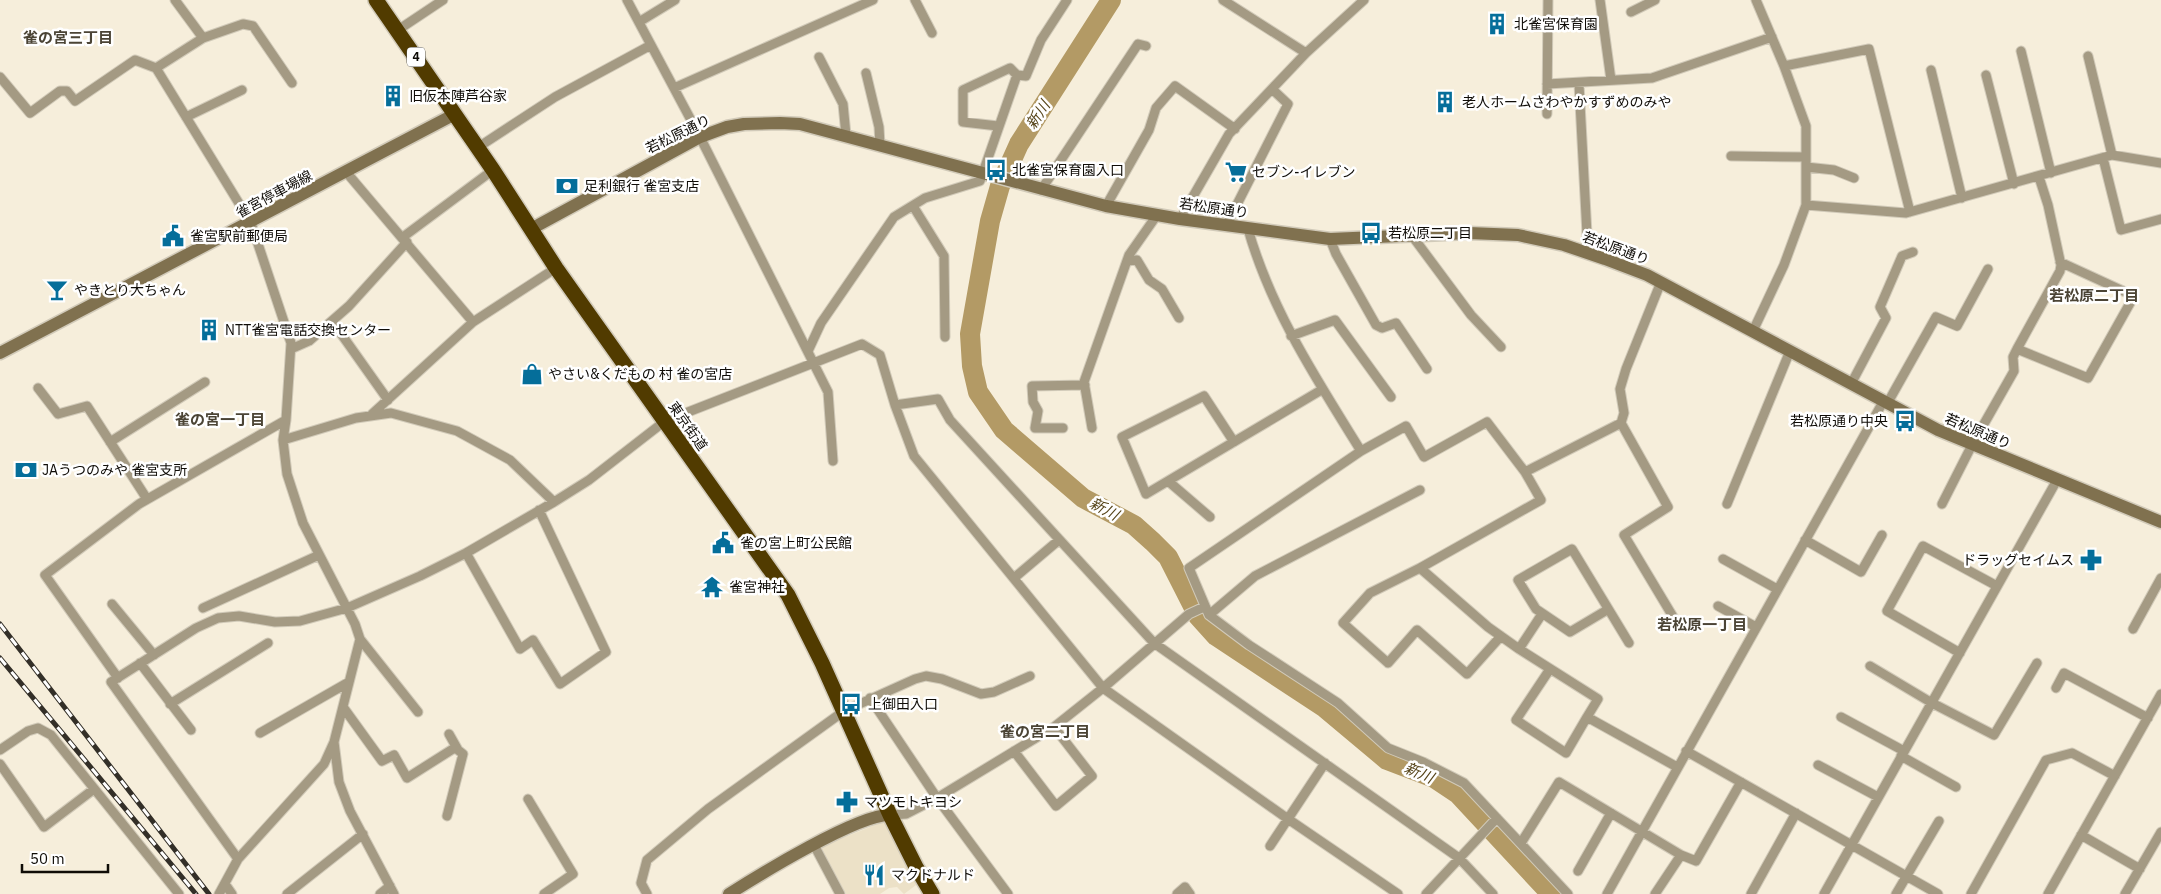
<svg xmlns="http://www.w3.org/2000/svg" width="2161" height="894" font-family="'IBM Plex Sans','Noto Sans JP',sans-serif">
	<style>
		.built { fill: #ece1c7 }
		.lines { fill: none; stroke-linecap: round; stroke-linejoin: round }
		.river { stroke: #b39a65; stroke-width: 20 }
		.street-casing { stroke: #d1cab9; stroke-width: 11 }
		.secondary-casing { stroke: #d1cab9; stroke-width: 15 }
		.highway-casing { stroke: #d1cab9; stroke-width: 18 }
		.street { stroke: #a49a83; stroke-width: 9 }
		.secondary { stroke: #80714f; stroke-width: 12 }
		.highway { stroke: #513b00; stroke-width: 15 }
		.rail-casing { stroke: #332f28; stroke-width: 5 }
		.rail { stroke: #fff; stroke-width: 3; stroke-dasharray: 9; stroke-linecap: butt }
		.labels { text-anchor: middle; stroke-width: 5; stroke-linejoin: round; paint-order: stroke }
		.shield { fill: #fff; stroke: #575551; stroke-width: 1 }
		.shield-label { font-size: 12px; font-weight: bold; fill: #0f0c07 }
		.poi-label { font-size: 14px; fill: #0f0c07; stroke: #fff; text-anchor: start }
		.street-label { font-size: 14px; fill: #0f0c07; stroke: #fff }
		.neighbourhood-label { font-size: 15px; font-weight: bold; fill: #4b4435; stroke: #fff }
		.water-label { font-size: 15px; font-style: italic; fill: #554318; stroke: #fff }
	</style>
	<rect width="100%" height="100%" fill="#f6eedb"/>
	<path class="built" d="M 885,821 L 888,821 L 916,885 L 904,894 L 897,887 L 889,888 L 880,894 L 846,894 L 820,847 Z"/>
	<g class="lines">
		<path class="river" d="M 1111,0 L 1019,144 L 1000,186 L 990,221 L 970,334 L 972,366 L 978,392 L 1004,430 L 1083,498 L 1134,525 L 1153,542 L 1168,557 L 1198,616 L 1216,636 L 1325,708 L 1387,760 L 1434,778 L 1458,794 L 1551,894"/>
		<g class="street-casing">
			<path id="street" d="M 175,0 L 203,38 L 156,68 L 251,223 L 291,343 L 286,420 L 283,440 L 287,474 L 303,523 L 355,624 L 360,639 L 334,742 L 324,764 L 238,859 L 219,894
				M 627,0 L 700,137 L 828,392 L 833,461
				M 915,0 L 932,33
				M 1223,0 L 1306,53
				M 1600,0 L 1611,80
				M 1631,12 L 1655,0
				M 639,22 L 675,0
				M 398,30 L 443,0
				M 203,38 L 243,24 L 253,26 L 292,83
				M 2021,51 L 2051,173
				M 2088,56 L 2112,155
				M 819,57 L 843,104 L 846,135
				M 1784,66 L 1869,49 L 1910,212
				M 1931,70 L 1962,198
				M 866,73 L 879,127 L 880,145
				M 1986,75 L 2014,184
				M 0,77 L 30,113 L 60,91 L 67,91 L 75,101 L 135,60 L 156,68
				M 1547,84 L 1652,78 L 1772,37
				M 1579,84 L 1588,253
				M 674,88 L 873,0
				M 1547,114 L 1548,0
				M 186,117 L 242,90
				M 998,126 L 963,122 L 963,90 L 1010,68 L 1017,75
				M 477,148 L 555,97 L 651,45
				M 1731,156 L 1806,157
				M 2103,158 L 2121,230 L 2161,219
				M 1806,167 L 1834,170 L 1854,178
				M 347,173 L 473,322
				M 1041,190 L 1138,44 L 1146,46
				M 1806,205 L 1906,213 L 2112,155 L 2161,163
				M 913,206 L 944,256 L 945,337
				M 1106,206 L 1149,130 L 1156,108 L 1175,86 L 1235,129
				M 1180,219 L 1229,134 L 1306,53 L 1364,0
				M 1226,226 L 1288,104 L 1272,89
				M 1248,229 C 1271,310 1317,380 1361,451 L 1189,568 L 1209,615 L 1249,645 L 1338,703 L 1388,748 L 1423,762 L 1464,783 L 1568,894
				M 403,237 L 493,170
				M 1413,237 L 1471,315 L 1501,347
				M 1330,239 L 1336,254 L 1376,325 L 1382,328 L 1396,323 L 1427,369
				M 1127,261 L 1137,260 L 1149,280 L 1162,289 L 1179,318
				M 1661,282 L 1626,369 L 1620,389 L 1624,413 L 1621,423 L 1668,507 L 1624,535 L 1678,625
				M 332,321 L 388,400
				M 1753,331 L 1784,265 L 1806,205 L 1806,126 L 1784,66 L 1756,0
				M 1291,336 L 1335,320 L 1391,397
				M 291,349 L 309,341 L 349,306 L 407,242
				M 2017,349 L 2088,378 L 2134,296 L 2060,262
				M 808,351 L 821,323 L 894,217 L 925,198 L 980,181 L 1017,75 L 1026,76 L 1041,40 L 1067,0
				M 1851,384 L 1886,318 L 1880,307 L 1902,256 L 1913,252
				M 38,388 L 58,414 L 87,406 L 147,499
				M 1887,404 L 1936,317 L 1957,326 L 1988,269
				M 895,405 L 938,399 L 950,420 L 1154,643 L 1459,858 L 1493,894
				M 372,414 L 473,322 L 556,268
				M 1063,428 L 1035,428 L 1038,411 L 1033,402 L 1032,386 L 1085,385
				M 1092,428 L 1084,382 L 1129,255 L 1157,215
				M 283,440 L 356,418 L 391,413 L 457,431 L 510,460 L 554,502
				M 110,442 L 205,382
				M 1234,442 L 1204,396 L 1122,437 L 1146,494 C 1205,459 1264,424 1323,389
				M 1361,451 L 1406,426 L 1424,457 L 1487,422 L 1525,472 L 1541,500 L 1420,568
				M 1525,472 L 1621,423
				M 1168,481 L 1210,517
				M 1727,504 L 1790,351
				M 1942,504 L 1972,445 L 2014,371 L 2013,357 L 2017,349 L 2060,271 L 2061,265 L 2048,205 L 2039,177
				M 1805,540 L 1861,572 L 1882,535
				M 466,553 L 520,649 L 533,640 L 560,684 L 606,652 L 539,510
				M 1723,559 L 1777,589
				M 1014,578 L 1059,540
				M 112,604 L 154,655
				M 1718,606 L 1756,627
				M 203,608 L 319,555
				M 1607,610 L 1570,632 L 1536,609 L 1518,580 L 1572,549 L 1629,643
				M 1209,615 L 1255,576 L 1420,490
				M 2133,629 L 2161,578
				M 1501,636 L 1467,674 L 1417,630 L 1388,663 L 1343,623 L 1370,593 L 1420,568 L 1488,627 L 1519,649 L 1598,699 L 1587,717 L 1677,767
				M 360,639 L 418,712
				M 1519,649 L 1542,614
				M 1960,653 L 1887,611 L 1923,546 L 1997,586
				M 140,663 L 191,730
				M 1870,666 L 1932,703 L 1994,735 L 2037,663
				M 1550,669 L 1516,720 L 1566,753 L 1587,717
				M 118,678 L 45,575 L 139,504 L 286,420
				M 2056,688 L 2064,673 L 2148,718
				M 870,698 L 937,798 L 1008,894
				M 170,704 L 268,643
				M 343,707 L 382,761 L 394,755 L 407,778 L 456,747
				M 1841,717 L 1904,751
				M 260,733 L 349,682
				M 334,742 L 339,782 L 350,811 L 394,894
				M 0,750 L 28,731 L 38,728 L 51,735 L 179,894
				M 1014,751 L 1056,806 L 1092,776 L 1054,727
				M 1686,751 L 1938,894
				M 1901,756 L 1956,787
				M 0,764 L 44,827 L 94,789
				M 1818,765 L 1878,797
				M 528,799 L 573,874 L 544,894
				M 890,815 L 906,814 L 937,798 L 1054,727 L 1103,688 L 1189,614 L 1204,607
				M 447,816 L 463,754 L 458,750 L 449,734
				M 2081,835 L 2140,869
				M 1521,843 L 1559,782 L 1681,855 L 1696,861 L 1741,782
				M 814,845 L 840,894
				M 1270,846 L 1325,763
				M 238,859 L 111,682 L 196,628 L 218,618 L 239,616 L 275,622 L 300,621 L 347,608 L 420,576 L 466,553 L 554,502 L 589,480 L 665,421 L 862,344 L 880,355 L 895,405 L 914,456 L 1103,688 L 1288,819 L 1398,894
				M 1578,871 L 1611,813
				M 225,884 L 232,894
				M 287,894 L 363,834
				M 380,894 L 390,886
				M 647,894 L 641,883 L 647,860 L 708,809 L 844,711 L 915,679 L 926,676 L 942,679 L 981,694 L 994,692 L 1030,676
				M 1177,894 L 1185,887 L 1190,894
				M 1426,894 L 1497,818
				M 1607,894 L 1883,402
				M 1655,894 L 1681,855
				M 1751,894 L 1796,813
				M 1824,894 L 2057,480
				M 1896,894 L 1939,821
				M 1971,894 L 2046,760 L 2072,753 L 2115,776
				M 2048,894 L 2161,694
				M 2125,894 L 2161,832"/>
		</g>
		<g class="secondary-casing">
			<path id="secondary" d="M 531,229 L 700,137 L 727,127 L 744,124 L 780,123 L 800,124 L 1106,206 L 1180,219 L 1330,239 L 1469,233 L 1518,235 L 1564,245 L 1605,259 L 1647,275 L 1938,430 L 2161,522
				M 0,353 L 455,114
				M 729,894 C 759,875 858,814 890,815"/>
		</g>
		<g class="highway-casing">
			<path id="highway" d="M 376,0 L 493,170 L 556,268 L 788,595 L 822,663 L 890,815 L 916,867 L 932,894"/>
		</g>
		<use href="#street" class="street"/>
		<use href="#secondary" class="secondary"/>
		<use href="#highway" class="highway"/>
		<g class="rail-casing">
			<path id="rail" d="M 0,624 L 209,894
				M 0,658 L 196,894"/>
		</g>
		<use href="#rail" class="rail"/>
	</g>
	<defs>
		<g id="building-bare" transform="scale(1.725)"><path d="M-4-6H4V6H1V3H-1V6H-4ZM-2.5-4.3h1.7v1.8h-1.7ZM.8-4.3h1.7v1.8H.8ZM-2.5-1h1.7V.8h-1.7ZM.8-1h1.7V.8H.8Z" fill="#056e9a" stroke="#fff" stroke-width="2.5" paint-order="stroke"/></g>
		<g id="bus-bare" transform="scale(1.725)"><path d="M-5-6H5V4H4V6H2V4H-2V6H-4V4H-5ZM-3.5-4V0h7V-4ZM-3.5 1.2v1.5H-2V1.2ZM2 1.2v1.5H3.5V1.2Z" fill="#056e9a" stroke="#fff" stroke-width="2.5" paint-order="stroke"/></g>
		<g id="supermarket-bare" transform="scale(1.725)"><path d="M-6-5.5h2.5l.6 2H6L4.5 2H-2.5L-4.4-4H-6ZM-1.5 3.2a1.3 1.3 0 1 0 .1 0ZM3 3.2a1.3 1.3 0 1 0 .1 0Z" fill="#056e9a" stroke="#fff" stroke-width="2.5" paint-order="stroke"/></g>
		<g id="bank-bare" transform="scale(1.725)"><path d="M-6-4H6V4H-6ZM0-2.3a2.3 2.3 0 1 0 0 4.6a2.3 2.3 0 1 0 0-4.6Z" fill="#056e9a" stroke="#fff" stroke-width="2.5" paint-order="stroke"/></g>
		<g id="civic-bare" transform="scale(1.725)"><path d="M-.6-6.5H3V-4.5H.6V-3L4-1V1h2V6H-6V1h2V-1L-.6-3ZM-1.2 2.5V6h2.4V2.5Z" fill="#056e9a" stroke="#fff" stroke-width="2.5" paint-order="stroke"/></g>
		<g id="bar-bare" transform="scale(1.725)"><path d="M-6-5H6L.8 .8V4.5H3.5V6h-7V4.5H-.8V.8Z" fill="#056e9a" stroke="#fff" stroke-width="2.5" paint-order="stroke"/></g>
		<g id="shop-bare" transform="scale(1.725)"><path d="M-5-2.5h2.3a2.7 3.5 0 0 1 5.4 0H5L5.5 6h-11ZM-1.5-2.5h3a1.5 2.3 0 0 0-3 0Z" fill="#056e9a" stroke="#fff" stroke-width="2.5" paint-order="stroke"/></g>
		<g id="pharmacy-bare" transform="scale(1.725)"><path d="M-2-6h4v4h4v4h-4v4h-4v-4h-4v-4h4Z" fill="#056e9a" stroke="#fff" stroke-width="2.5" paint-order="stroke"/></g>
		<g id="temple-bare" transform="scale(1.725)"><path d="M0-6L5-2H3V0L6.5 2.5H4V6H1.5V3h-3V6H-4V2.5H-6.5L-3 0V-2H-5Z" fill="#056e9a" stroke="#fff" stroke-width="2.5" paint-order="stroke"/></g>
		<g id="restaurant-bare" transform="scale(1.725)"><path d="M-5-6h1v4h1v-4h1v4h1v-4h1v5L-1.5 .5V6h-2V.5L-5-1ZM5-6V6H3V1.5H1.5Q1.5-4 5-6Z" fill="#056e9a" stroke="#fff" stroke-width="2.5" paint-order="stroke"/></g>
	</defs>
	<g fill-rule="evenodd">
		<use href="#building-bare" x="1497" y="24"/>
		<use href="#building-bare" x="393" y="96"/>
		<use href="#building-bare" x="1445" y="102"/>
		<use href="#bus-bare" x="996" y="170"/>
		<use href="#supermarket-bare" x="1236" y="172"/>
		<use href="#bank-bare" x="567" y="186"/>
		<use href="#bus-bare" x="1371" y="233"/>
		<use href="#civic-bare" x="173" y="236"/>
		<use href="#bar-bare" x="57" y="290"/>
		<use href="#building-bare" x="209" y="330"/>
		<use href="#shop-bare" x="532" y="374"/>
		<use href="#bus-bare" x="1905" y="421"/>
		<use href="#bank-bare" x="26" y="470"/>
		<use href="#civic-bare" x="723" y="543"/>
		<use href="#pharmacy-bare" x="2091" y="560"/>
		<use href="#temple-bare" x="712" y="587"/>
		<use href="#bus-bare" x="851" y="704"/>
		<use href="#pharmacy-bare" x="847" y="802"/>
		<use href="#restaurant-bare" x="874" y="875"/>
	</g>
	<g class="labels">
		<rect class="shield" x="407" y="47.5" width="18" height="19" rx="4"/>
		<g class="shield-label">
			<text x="416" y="61">4</text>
		</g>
		<g class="poi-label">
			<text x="1514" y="29">北雀宮保育園</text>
			<text x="409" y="101">旧仮本陣芦谷家</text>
			<text x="1462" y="107">老人ホームさわやかすずめのみや</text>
			<text x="1012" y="175">北雀宮保育園入口</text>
			<text x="1252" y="177">セブン-イレブン</text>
			<text x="584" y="191">足利銀行 雀宮支店</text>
			<text x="1388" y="238">若松原二丁目</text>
			<text x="190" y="241">雀宮駅前郵便局</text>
			<text x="74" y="295">やきとり大ちゃん</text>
			<text x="225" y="335">NTT雀宮電話交換センター</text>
			<text x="548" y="379">やさい&amp;くだもの 村 雀の宮店</text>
			<text x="1888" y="426" text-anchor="end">若松原通り中央</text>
			<text x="42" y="475">JAうつのみや 雀宮支所</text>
			<text x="740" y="548">雀の宮上町公民館</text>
			<text x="2074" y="565" text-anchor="end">ドラッグセイムス</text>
			<text x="729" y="592">雀宮神社</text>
			<text x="868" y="709">上御田入口</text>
			<text x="864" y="807">マツモトキヨシ</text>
			<text x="891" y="880">マクドナルド</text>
		</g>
		<g class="street-label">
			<text transform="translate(678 134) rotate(-26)" y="5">若松原通り</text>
			<text transform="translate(274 194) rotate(-28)" y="5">雀宮停車場線</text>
			<text transform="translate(1214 208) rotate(8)" y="5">若松原通り</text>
			<text transform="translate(1616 248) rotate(20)" y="5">若松原通り</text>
			<text transform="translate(688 426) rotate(55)" y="5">東京街道</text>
			<text transform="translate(1978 431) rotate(23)" y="5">若松原通り</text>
		</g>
		<g class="neighbourhood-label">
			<text x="68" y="43">雀の宮三丁目</text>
			<text x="2094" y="301">若松原二丁目</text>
			<text x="220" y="425">雀の宮一丁目</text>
			<text x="1702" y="630">若松原一丁目</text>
			<text x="1045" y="737">雀の宮二丁目</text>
		</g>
		<g class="water-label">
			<text transform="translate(1038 115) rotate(-57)" y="5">新川</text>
			<text transform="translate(1104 509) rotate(28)" y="5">新川</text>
			<text transform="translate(1419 773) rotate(23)" y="5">新川</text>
		</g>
	</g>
	<path d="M22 864v8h86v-8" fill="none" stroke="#0f0c07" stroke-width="2.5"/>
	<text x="30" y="864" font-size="15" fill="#0f0c07" stroke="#ffffff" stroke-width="4" paint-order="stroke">50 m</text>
</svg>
